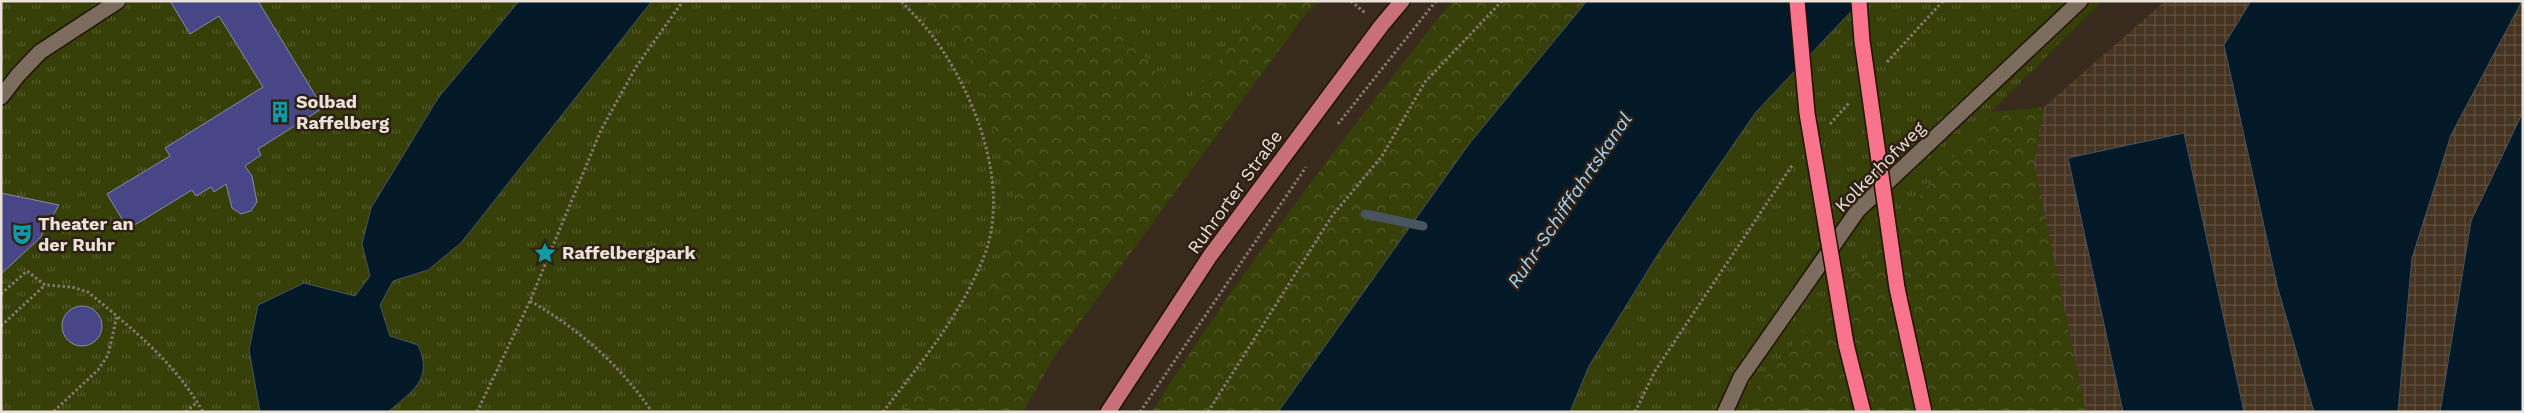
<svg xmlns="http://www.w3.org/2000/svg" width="2524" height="413" font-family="'Work Sans',sans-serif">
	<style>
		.industrial { fill: url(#industrial-grid) }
		.grass { fill: url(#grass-tufts) }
		.forest { fill: url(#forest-crowns) }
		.water { fill: #031928; stroke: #48555d }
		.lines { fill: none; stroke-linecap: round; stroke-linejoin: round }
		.stream { stroke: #48555d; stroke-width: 9 }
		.building { fill: #474788; stroke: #898b9f }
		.minor-casing { stroke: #1f1306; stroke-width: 18 }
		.major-casing { stroke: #1f1306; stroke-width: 18 }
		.highway-casing { stroke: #1f1306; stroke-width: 18 }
		.path { stroke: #84786c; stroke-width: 3; stroke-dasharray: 2.5 2.5; stroke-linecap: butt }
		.minor { stroke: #7c6c5d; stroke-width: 15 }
		.major { stroke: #c77079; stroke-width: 15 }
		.highway { stroke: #f9738c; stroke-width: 15 }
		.highway-bridge-casing { stroke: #1f1306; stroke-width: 18; stroke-linecap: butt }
		.highway-bridge { stroke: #f9738c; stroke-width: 15 }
		.labels { text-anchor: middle; stroke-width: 5; stroke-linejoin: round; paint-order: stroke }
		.poi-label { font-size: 18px; font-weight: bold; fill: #eae1d8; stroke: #2e2114; text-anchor: start }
		.street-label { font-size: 18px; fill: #eae1d8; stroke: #2e2114 }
		.water-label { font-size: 19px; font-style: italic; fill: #9dd5fe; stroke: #2e2114 }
	</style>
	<defs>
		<pattern id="industrial-grid" width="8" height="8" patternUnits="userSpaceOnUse" patternTransform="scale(1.25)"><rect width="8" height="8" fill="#463320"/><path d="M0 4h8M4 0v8" fill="none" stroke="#615040"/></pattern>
		<pattern id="grass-tufts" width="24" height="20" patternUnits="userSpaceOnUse" patternTransform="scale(1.25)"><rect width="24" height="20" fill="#373f09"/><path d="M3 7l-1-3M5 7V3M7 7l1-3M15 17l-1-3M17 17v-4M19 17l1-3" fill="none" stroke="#545a2c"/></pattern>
		<pattern id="forest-crowns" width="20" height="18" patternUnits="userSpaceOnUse" patternTransform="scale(1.25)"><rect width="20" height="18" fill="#373f09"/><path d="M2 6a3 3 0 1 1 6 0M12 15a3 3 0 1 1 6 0" fill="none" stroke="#545a2c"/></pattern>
	</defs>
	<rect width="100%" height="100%" fill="#382b1d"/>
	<path class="industrial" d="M 2165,1 L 2523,1 L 2523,412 L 2086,412 L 2034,164 L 2044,107 Z"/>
	<path class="grass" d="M 1,1 L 1264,1 L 1183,110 L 985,412 L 1,412 Z
		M 1861,1 L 2102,1 L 1991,112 L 1755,389 L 1745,412 L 1570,412 L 1589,366 L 1660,251 L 1756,112 Z"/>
	<path class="forest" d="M 923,1 L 1104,1 L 1183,109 L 1264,1 L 1321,1 L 1307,12 L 1053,359 L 1023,412 L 901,412 L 972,335 L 1019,211 L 967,51 Z
		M 1452,1 L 1587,1 L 1469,144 L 1278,412 L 1152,412 C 1242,268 1347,134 1452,1 Z
		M 2044,107 L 2034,164 L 2086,412 L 1745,412 L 1755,389 L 1991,112 Z"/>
	<path class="water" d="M 519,1 L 652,1 L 461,243 L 428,270 L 393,281 L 380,305 L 390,336 L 418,345 C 434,380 412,391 388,412 L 260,412 L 249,350 L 258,305 L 304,283 L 355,296 L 370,276 L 362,244 L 371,208 L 438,98 Z
		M 1587,1 L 1861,1 L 1756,112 L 1660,251 L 1589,366 L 1570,412 L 1278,412 L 1469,144 Z
		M 2251,1 L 2522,1 L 2451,135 L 2412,258 L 2398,412 L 2314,412 L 2278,289 L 2224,45 Z
		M 2523,112 L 2523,412 L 2440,412 L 2471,221 Z
		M 2184,133 L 2244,412 L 2123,412 L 2068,158 Z"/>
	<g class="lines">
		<path class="stream" d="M 1365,214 L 1423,226"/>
	</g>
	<path class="building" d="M 170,1 L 258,1 L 323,108 L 258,149 L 261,155 L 245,166 L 252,176 L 257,202 L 251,211 L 241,214 L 232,208 L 226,184 L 214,192 L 211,187 L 196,196 L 192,190 L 128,229 L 107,194 L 170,156 L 165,148 L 263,87 L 219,16 L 190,34 Z
		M 1,193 L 59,205 L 40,238 L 1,274 Z
		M62 326a20 20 0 1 1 40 0a20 20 0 1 1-40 0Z"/>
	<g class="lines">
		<g class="minor-casing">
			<path id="minor" d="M 1,97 L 18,75 L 40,52 L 118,1
				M 1725,412 L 1741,377 L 1858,210 L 2080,1"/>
		</g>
		<g class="major-casing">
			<path id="major" d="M 1108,412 L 1210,256 L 1381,26 L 1402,1"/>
		</g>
		<g class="highway-casing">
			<path id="highway" d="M 1897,288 L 1924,412
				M 1846,344 L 1863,412"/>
		</g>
		<path class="path" d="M 1351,1 L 1365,13
			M 1887,62 L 1943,1
			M 1338,124 L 1436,1
			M 1830,124 L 1849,103
			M 1,294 L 27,271 L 45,285 L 72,287 L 88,292 L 117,316 L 108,355 L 98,370 L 53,412
			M 530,301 C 579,329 620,365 652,412
			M 118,317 C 151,345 181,373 203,412
			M 1,326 L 45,285
			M 186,412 L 197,402
			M 477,412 L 530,301 L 601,130 L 636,67 L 683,1
			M 883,412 C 920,364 960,316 983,259 C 1012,189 976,96 934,38 C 925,25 912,13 901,1
			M 1140,412 L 1306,167
			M 1208,412 L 1332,216 L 1382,156 L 1425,82 L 1502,1
			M 1635,412 L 1655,371 L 1793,164"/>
		<use href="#minor" class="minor"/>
		<use href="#major" class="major"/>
		<use href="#highway" class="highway"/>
		<g class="highway-bridge-casing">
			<path id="highway-bridge" d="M 1797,1 L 1807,113 L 1846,344
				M 1859,1 L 1862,41 L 1897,288"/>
		</g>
		<use href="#highway-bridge" class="highway-bridge"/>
	</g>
	<defs>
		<g id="building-bare" transform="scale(1.725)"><path d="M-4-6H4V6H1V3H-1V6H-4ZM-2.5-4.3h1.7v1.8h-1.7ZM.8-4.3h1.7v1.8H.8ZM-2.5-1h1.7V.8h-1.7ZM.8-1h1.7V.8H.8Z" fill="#0f9aa8" stroke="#2e2114" stroke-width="2.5" paint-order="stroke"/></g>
		<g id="theatre-bare" transform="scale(1.725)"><path d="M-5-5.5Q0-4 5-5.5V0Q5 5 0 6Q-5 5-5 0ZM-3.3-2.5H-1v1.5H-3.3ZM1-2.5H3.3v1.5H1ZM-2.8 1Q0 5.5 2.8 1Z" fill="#0f9aa8" stroke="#2e2114" stroke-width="2.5" paint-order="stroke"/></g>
		<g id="sight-bare" transform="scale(1.725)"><path d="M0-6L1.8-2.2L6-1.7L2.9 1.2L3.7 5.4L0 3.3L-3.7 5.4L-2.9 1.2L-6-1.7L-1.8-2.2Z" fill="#0f9aa8" stroke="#2e2114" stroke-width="2.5" paint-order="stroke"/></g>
	</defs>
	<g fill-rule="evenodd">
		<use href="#building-bare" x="280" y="112"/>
		<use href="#theatre-bare" x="22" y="234"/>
		<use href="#sight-bare" x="545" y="253"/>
	</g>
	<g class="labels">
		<g class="poi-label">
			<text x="296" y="108">Solbad<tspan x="296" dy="21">Raffelberg</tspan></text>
			<text x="38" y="230">Theater an<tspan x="38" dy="21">der Ruhr</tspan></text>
			<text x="562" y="259">Raffelbergpark</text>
		</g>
		<g class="street-label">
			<text transform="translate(1880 167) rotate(-45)" y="6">Kolkerhofweg</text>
			<text transform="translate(1235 192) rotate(-54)" y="6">Ruhrorter Straße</text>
		</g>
		<g class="water-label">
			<text transform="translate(1569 200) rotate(-56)" y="7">Ruhr-Schifffahrtskanal</text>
		</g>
	</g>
	<rect width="2524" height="413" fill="none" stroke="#eae1d8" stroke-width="5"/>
</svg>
